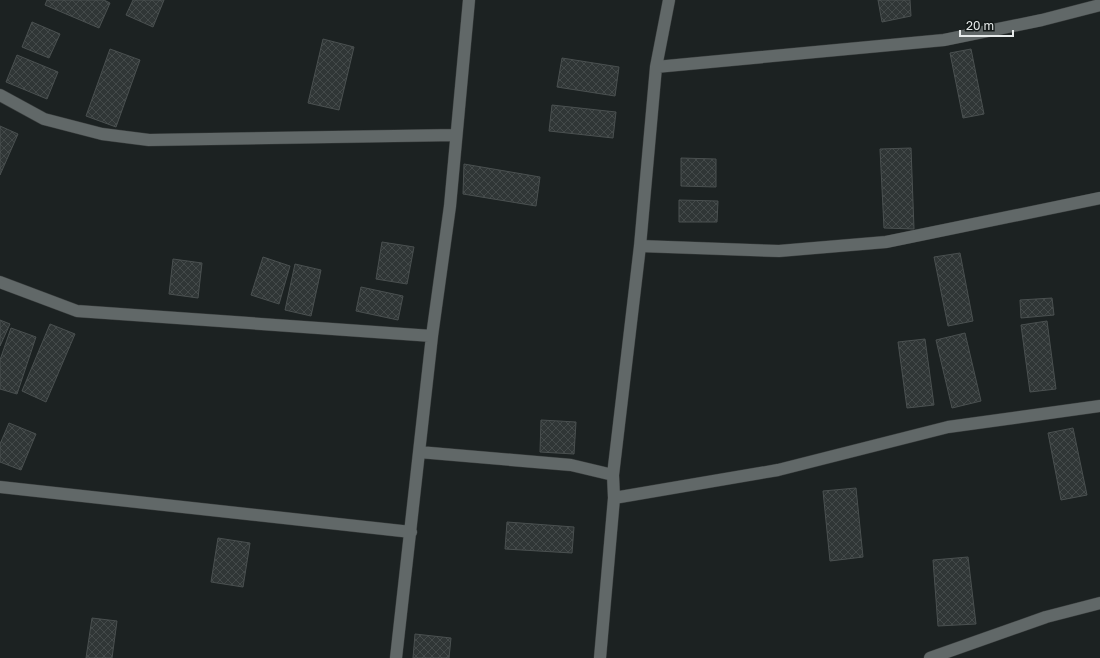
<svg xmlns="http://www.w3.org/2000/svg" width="1100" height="658" font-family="'Golos Text',sans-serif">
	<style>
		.building { fill: url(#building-cross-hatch); stroke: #4a5050 }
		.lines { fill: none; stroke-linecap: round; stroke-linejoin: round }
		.street-casing { stroke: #383c3c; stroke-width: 13 }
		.street { stroke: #616868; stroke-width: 12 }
	</style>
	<defs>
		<pattern id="building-cross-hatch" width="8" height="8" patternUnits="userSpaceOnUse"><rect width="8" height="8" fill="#303636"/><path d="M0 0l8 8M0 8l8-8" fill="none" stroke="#444a4a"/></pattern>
	</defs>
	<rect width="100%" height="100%" fill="#1c2222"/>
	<path class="building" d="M 47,0 L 104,0 L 110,3 L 99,28 L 45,5 Z
		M 133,0 L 164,0 L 153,27 L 126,15 Z
		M 878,0 L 910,0 L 911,16 L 882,22 Z
		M 32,22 L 60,34 L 49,58 L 22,47 Z
		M 323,39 L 354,47 L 339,110 L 308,103 Z
		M 110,49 L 140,60 L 116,127 L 86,116 Z
		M 971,49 L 984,114 L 963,118 L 950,53 Z
		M 17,55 L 58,72 L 47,99 L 6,82 Z
		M 562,58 L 619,67 L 615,96 L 557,87 Z
		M 552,105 L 616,112 L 613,138 L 549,131 Z
		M 0,126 L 18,134 L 0,175 Z
		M 911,148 L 914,229 L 884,228 L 880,149 Z
		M 681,158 L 716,159 L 716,187 L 681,186 Z
		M 464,164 L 540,177 L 536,206 L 463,194 Z
		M 679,200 L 718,201 L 717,222 L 679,222 Z
		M 382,242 L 414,247 L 407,284 L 376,279 Z
		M 960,253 L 973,321 L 948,326 L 934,257 Z
		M 263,257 L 290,266 L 279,304 L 251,295 Z
		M 173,259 L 202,263 L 198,298 L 169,294 Z
		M 295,264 L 321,270 L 311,316 L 285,310 Z
		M 361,287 L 403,296 L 398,320 L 356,311 Z
		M 1052,298 L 1054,315 L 1021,318 L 1020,300 Z
		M 0,320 L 10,324 L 0,346 Z
		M 1047,321 L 1056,389 L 1030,392 L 1021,325 Z
		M 50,324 L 75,334 L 46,402 L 22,391 Z
		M 11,328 L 36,337 L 17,394 L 0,389 L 0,360 Z
		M 965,333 L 981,401 L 952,408 L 936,340 Z
		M 925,339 L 934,405 L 907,408 L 898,342 Z
		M 541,420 L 576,422 L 574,454 L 540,452 Z
		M 9,423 L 36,434 L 21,470 L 0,462 L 0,444 Z
		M 1073,428 L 1087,495 L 1061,500 L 1048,433 Z
		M 856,488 L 863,557 L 830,561 L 823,491 Z
		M 507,522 L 574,527 L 572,553 L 505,549 Z
		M 218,538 L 250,543 L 243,587 L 211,582 Z
		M 968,557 L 976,624 L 938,626 L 933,560 Z
		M 92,618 L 117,621 L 112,658 L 86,658 Z
		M 415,634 L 451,638 L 449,658 L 413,658 Z"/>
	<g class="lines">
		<g class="street-casing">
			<path id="street" d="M 656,67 L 944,40 L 1042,20 L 1100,5
				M 0,95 L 44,119 L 102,134 L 149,140 L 456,135
				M 640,246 L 779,251 L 886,242 L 1100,198
				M 0,282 L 77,311 L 432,336
				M 419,452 L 571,465 L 613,475
				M 0,487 L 411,532
				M 614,498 L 778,470 L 948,427 L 1100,406
				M 396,658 L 432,336 L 450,206 L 469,0
				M 600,658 L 614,498 L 613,475 L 640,246 L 656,67 L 669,0
				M 930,658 L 1046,617 L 1100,603"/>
		</g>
		<use href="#street" class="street"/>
	</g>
	<path d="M960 30v6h53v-6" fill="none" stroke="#e7ebeb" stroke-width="2"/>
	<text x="966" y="30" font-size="12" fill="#e7ebeb" stroke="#131918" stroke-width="3" paint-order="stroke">20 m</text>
</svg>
